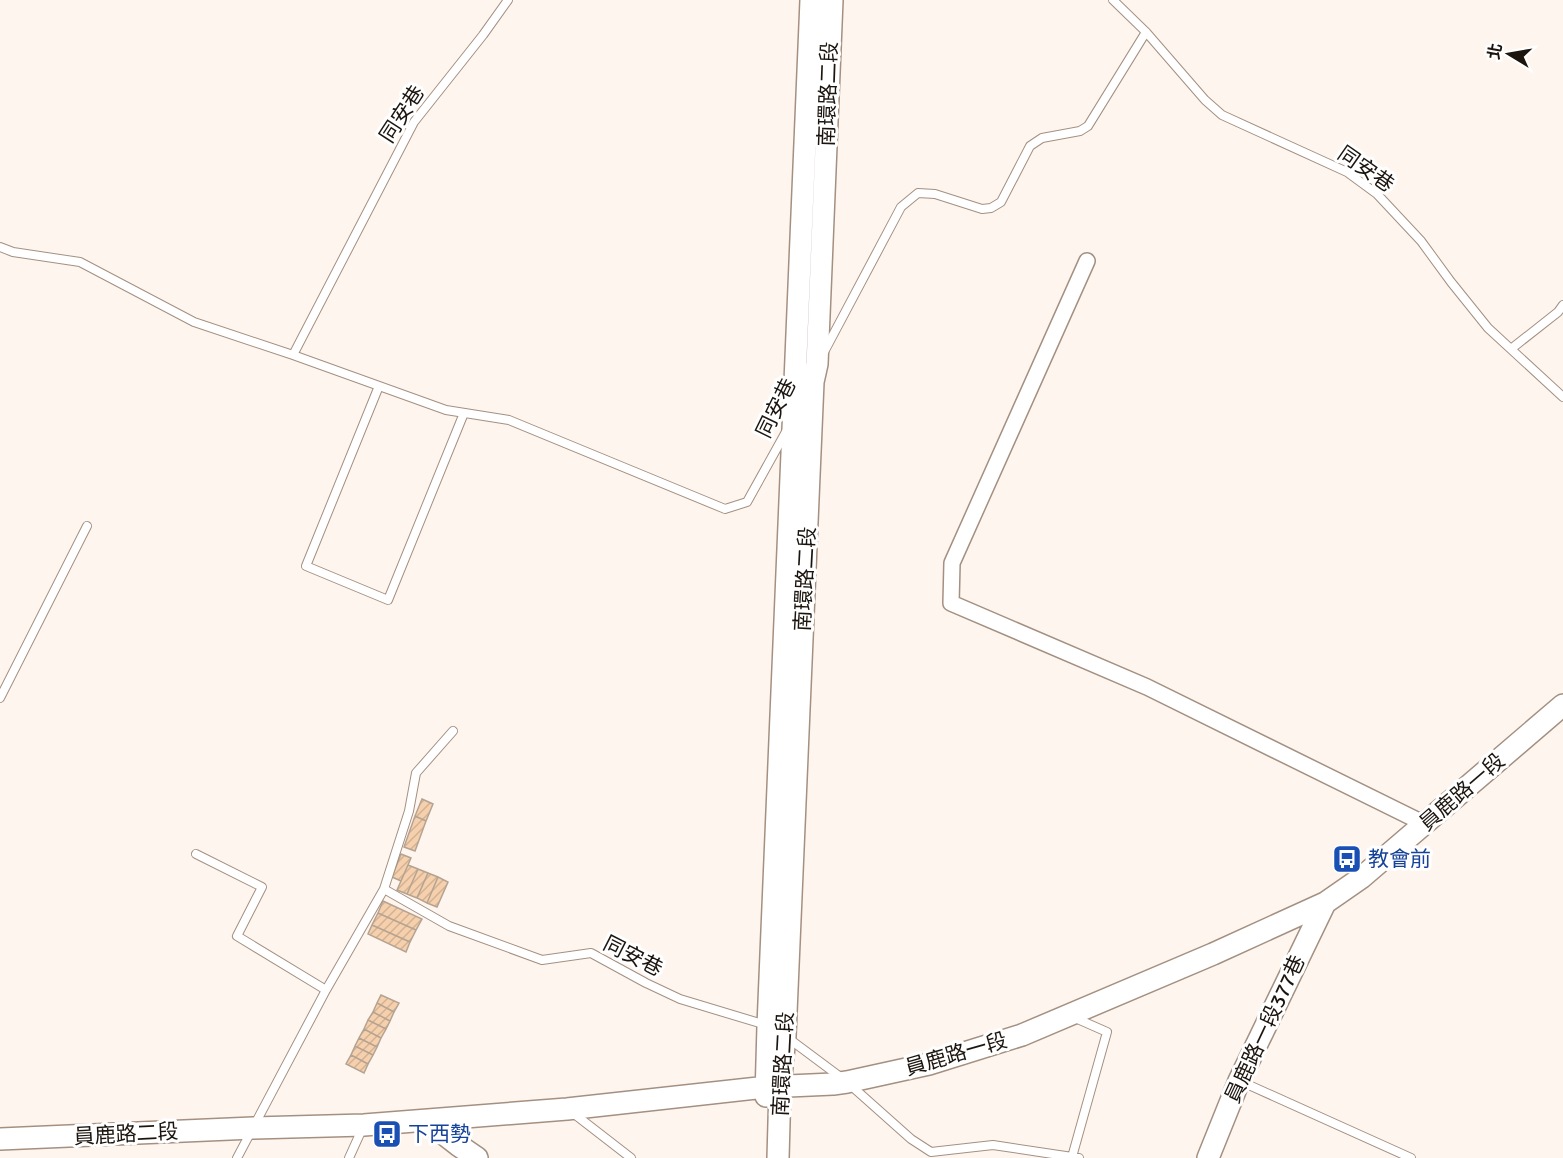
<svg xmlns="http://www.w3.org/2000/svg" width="1563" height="1158" font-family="Signika,'Noto Sans TC',sans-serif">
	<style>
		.building { fill: url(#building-hatch); stroke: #b5a392; stroke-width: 1.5 }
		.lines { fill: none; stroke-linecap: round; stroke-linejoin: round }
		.lane-casing { stroke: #a49081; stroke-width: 10 }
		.street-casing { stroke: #a49081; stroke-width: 18 }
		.secondary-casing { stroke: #a49081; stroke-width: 24 }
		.lane { stroke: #fff; stroke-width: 8 }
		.street { stroke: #fff; stroke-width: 15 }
		.secondary { stroke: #fff; stroke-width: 21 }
		.labels { text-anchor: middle; stroke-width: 6; stroke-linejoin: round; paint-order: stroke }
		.street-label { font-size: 21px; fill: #1c150f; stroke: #fff }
		.transit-label { font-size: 21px; fill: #164399; stroke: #fff; text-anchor: start }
	</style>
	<defs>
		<pattern id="building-hatch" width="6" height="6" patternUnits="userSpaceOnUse" patternTransform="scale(1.5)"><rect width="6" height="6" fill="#f6d0ac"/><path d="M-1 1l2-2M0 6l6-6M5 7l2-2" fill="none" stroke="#d2b293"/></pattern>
	</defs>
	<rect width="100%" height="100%" fill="#fef5ef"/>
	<path class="building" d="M 422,799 L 433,804 L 426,821 L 415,816 Z
		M 415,816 L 426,821 L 415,851 L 404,847 Z
		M 401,854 L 411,858 L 401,881 L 392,877 Z
		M 408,865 L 418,869 L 407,894 L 397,890 Z
		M 418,869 L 428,873 L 417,898 L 407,894 Z
		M 428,873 L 438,877 L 427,903 L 417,898 Z
		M 438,877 L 448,882 L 437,907 L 427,903 Z
		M 383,901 L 422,919 L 416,930 L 378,913 Z
		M 378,913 L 416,930 L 410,942 L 372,925 Z
		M 372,925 L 410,942 L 406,952 L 368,934 Z
		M 381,995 L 399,1003 L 394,1012 L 377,1003 Z
		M 377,1003 L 394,1012 L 390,1021 L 373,1012 Z
		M 373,1012 L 390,1021 L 386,1029 L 368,1020 Z
		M 368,1020 L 386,1029 L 381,1038 L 364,1029 Z
		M 364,1029 L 381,1038 L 377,1047 L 359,1038 Z
		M 359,1038 L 377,1047 L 373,1055 L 355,1046 Z
		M 355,1046 L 373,1055 L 368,1064 L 351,1055 Z
		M 351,1055 L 368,1064 L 364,1073 L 346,1064 Z"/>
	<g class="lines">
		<g class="lane-casing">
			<path id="lane" d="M 1113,0 L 1146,32 L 1205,100 L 1222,115 L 1347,172 L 1377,194 L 1421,241 L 1451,282 L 1488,328 L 1563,397
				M 0,247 L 13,252 L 80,262 L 194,322 L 293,355 L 446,410 L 509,420 L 725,509 L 747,502 L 787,430
				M 1511,349 L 1558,312 L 1563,305
				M 824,352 L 901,207 L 918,193 L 935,194 L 982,209 L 991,208 L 1001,202 L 1030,146 L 1042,138 L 1080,131 L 1088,126 L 1146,32
				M 293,355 L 414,122 L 483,35 L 508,0
				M 379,386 L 306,566 L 388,600 L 464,413
				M 0,698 L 87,526
				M 196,854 L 262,887 L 237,936 L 326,990
				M 384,889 L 449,926 L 542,960 L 591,953 L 646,983 L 680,999 L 766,1025
				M 788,1038 L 847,1082 L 911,1139 L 931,1152 L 993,1145 L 1079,1158
				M 1240,1081 L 1411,1158
				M 573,1113 L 631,1158
				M 1072,1157 L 1107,1032 L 1073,1017
				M 237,1158 L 326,990 L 384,889 L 409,811 L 416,773 L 453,731
				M 349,1158 L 363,1127"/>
		</g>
		<g class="street-casing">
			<path id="street" d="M 1087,261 L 952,563 L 951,603 L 1147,687 L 1425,824"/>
		</g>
		<g class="secondary-casing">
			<path id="secondary" d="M 766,1096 L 768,1026 L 811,0
				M 427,1121 L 458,1145 L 477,1158
				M 0,1139 L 253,1128 L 364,1125 L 567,1109 L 766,1087 L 833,1084 L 847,1082 L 929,1064 L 1022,1035 L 1213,954 L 1325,903 L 1361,878 L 1563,705
				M 778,1158 L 780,1087 L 785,1036 L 813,382 L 817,364 L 832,0
				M 1208,1158 L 1239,1081 L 1325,903"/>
		</g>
		<use href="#lane" class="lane"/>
		<use href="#street" class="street"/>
		<use href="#secondary" class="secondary"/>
	</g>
	<defs>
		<g id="bus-square" transform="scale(1.5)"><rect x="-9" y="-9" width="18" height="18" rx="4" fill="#1a4fb4" stroke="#fff"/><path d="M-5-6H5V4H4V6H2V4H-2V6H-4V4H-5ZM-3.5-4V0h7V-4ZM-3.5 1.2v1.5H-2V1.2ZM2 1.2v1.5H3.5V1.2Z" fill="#fff"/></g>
	</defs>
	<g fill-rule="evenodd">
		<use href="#bus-square" x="1347" y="859"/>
		<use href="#bus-square" x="387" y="1134"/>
	</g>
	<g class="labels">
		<g class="street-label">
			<text transform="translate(828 94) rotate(-88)" y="7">南環路二段</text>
			<text transform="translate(402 114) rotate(-57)" y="7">同安巷</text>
			<text transform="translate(1366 169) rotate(35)" y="7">同安巷</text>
			<text transform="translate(776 408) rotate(-64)" y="7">同安巷</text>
			<text transform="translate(805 579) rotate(-87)" y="7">南環路二段</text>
			<text transform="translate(1462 792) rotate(-41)" y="7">員鹿路一段</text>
			<text transform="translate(633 956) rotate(27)" y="7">同安巷</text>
			<text transform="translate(1265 1029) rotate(-65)" y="7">員鹿路一段377巷</text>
			<text transform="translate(956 1054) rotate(-16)" y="7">員鹿路一段</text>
			<text transform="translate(783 1064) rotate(-87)" y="7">南環路二段</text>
			<text transform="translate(126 1134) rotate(-3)" y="7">員鹿路二段</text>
		</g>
		<g class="transit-label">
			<text x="1368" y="866">教會前</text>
			<text x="408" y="1141">下西勢</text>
		</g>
	</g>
	<g transform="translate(1509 54) rotate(281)" stroke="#ffffff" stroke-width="4.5" paint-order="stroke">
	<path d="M0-4.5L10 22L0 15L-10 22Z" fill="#1c150f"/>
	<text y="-9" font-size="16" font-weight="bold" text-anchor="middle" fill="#1c150f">北</text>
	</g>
</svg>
